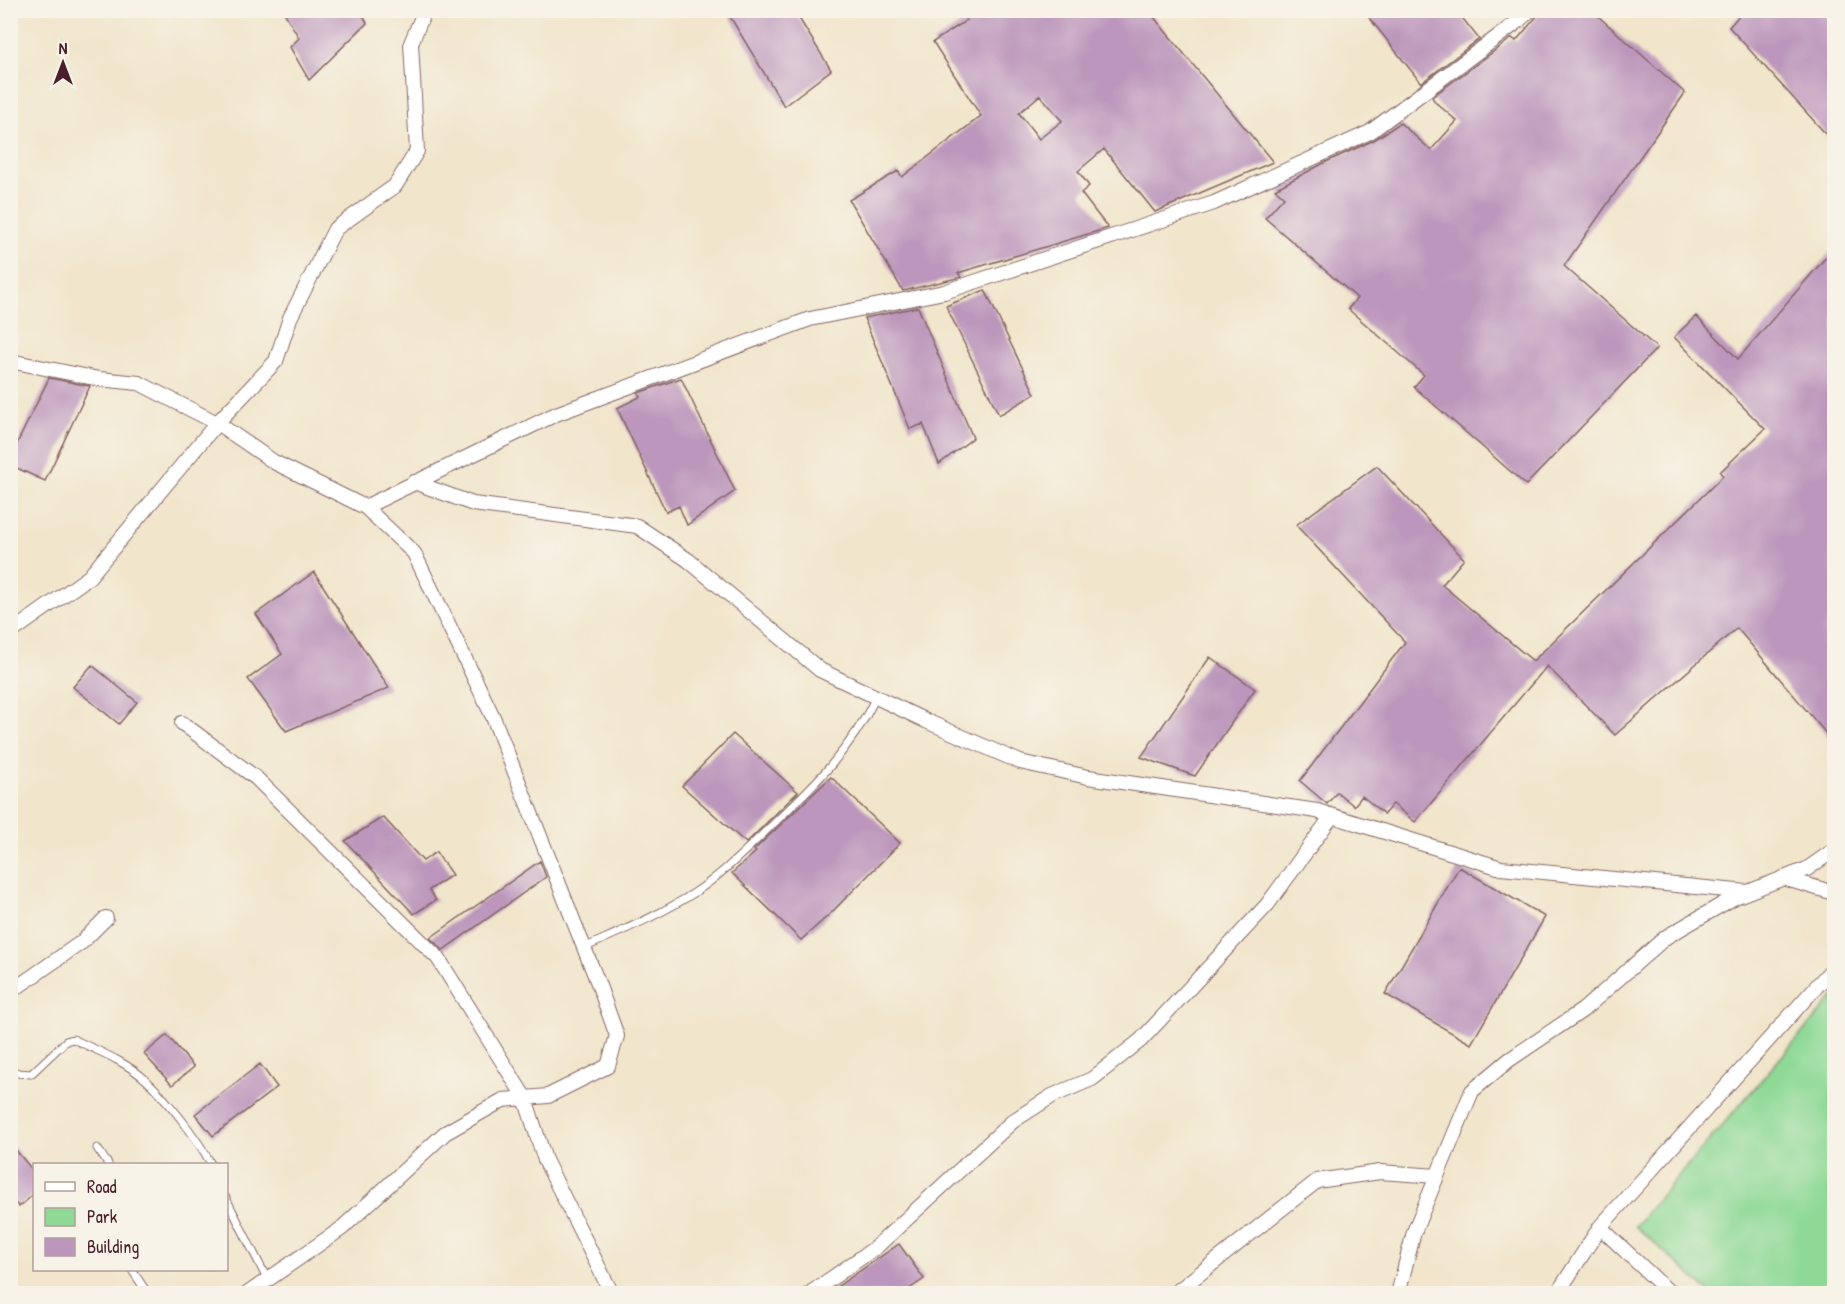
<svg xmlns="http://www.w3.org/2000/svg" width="1845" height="1304" font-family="'Patrick Hand',sans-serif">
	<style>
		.green { fill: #8ed996; stroke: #6c7c60; stroke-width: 1.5 }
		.building { fill: #bc96bc; fill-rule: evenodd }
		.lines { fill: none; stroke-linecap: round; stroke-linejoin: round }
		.lane-casing { stroke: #846463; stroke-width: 9 }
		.street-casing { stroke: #846463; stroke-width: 16 }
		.lane { stroke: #fff; stroke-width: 7 }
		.street { stroke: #fff; stroke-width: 14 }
	</style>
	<rect width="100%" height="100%" fill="#f7f3e8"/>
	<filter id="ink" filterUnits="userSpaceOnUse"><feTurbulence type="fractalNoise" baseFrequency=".0167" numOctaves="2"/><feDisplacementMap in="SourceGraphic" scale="12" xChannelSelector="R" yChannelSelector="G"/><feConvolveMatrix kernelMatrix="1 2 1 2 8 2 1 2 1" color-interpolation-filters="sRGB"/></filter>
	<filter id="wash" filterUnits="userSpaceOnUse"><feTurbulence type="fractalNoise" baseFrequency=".008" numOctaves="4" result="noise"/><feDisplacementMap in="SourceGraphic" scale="24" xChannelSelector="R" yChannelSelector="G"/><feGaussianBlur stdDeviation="1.35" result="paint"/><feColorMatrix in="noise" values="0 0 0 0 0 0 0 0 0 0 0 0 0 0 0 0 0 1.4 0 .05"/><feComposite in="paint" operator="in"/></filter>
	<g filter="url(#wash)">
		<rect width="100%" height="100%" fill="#f1e5cb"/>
		<path class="green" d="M 1834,996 L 1834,1293 L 1711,1293 L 1635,1226 Z"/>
		<g id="blocks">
			<path class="building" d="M 283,10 L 360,10 L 367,23 L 309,80 L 290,47 L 299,38 Z
				M 726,10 L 794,10 L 831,70 L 784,106 Z
				M 958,10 L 1148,10 L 1273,162 L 1155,212 L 1104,149 L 1078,171 L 1089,186 L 1081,193 L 1108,228 L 958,273 L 961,277 L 957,278 L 903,291 L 849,200 L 898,171 L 902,177 L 981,116 L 933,42 L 967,20 ZM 1040,95 L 1062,121 L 1039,139 L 1019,113 Z
				M 1363,10 L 1456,10 L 1479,39 L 1421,83 Z
				M 1542,10 L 1591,10 L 1685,93 L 1564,266 L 1657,348 L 1526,485 L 1414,387 L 1424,375 L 1348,309 L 1357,298 L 1265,218 L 1284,197 L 1275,189 L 1324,163 L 1374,140 L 1400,123 L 1431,150 L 1457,121 L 1435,102 L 1432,97 L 1512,38 L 1516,41 Z
				M 1744,10 L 1828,10 L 1834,18 L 1834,143 L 1729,27 Z
				M 1834,248 L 1834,743 L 1737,628 L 1615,735 L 1547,666 L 1415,822 L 1393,804 L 1384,814 L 1362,796 L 1354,806 L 1337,792 L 1327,804 L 1300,781 L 1405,642 L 1296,525 L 1377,466 L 1464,559 L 1442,585 L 1533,661 L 1723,476 L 1720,472 L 1765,429 L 1674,337 L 1696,316 L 1738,359 Z
				M 985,290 L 1035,394 L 999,415 L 946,306 Z
				M 918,307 L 973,438 L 939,464 L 923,424 L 910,429 L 864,318 Z
				M 49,378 L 90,386 L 45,481 L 10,465 L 10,458 Z
				M 681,378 L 735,491 L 687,525 L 679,506 L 666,512 L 617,408 L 640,397 L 638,393 Z
				M 314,572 L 389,688 L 286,731 L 248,679 L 282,654 L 256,614 Z
				M 1210,657 L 1255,689 L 1195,776 L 1141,757 Z
				M 92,665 L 137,702 L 119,724 L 73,687 Z
				M 733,734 L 798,792 L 746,843 L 682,786 Z
				M 831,777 L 900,843 L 831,913 L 801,940 L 732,873 L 756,852 L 754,850 Z
				M 383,817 L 423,861 L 436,852 L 452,875 L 429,890 L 436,900 L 414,914 L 345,841 Z
				M 540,861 L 546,877 L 443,950 L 430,938 Z
				M 1459,867 L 1545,917 L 1471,1044 L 1385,994 Z
				M 167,1035 L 194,1067 L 172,1085 L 144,1054 Z
				M 260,1064 L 277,1087 L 213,1136 L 195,1114 Z
				M 10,1143 L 34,1172 L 34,1194 L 19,1207 L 10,1197 Z
				M 899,1244 L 924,1279 L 903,1293 L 828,1293 Z"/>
		</g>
	</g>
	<g filter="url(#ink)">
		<use href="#blocks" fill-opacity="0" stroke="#846463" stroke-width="1.5"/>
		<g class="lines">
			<g class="lane-casing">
				<path id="lane" d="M 584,948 C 621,931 660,915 694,893 C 721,875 744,852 767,830 C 810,789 850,752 876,697
					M 10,1069 L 18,1073 L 31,1074 L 66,1041 L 73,1039 C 98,1051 125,1061 146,1080 C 167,1099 198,1139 211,1164
					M 97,1148 L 108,1164
					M 226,1198 L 267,1279
					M 132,1270 L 148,1294"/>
			</g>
			<g class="street-casing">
				<path id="street" d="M 10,361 L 99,379 L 139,383 L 217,423 L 274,462 L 365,507 L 414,553 L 493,717 L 598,983 L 617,1036 L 608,1066 L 548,1096 L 503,1100 L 445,1133 L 341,1229 L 247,1294
					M 414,482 L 473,504 L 637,526 L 688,560 L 820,670 L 926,721 L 1020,762 L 1088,777 L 1317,811 L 1501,868 L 1747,892
					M 365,507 L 556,414 L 810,319 L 944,292 L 1214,203 L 1370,132 L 1516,23 L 1530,10
					M 10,633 L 89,577 L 217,423 L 276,361 L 290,318 L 335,229 L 395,186 L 417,151 L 411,43 L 425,10
					M 182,723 L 256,778 L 438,958 L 525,1098 L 545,1160 L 612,1294
					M 1783,878 L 1834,893
					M 10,992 L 82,942 L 106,918
					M 1600,1227 L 1671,1294
					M 809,1294 L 875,1248 L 1013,1121 L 1052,1096 L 1092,1079 L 1141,1040 L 1267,905 L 1332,816
					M 1174,1294 L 1317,1181 L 1380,1172 L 1437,1176
					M 1398,1294 L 1414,1232 L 1472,1091 L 1509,1060 L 1583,1010 L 1666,937 L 1735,897 L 1807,869 L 1834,850
					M 1557,1294 L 1600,1227 L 1834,967"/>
			</g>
			<use href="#lane" class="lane"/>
			<use href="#street" class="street"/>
		</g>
	</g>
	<rect width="1845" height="1304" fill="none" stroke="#f7f3e8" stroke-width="36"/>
	<rect x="33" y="1163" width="195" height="108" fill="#f7f3e8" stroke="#b29e9c" stroke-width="1.5"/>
	<rect x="45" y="1182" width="30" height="9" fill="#ffffff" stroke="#b29e9c" stroke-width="1.5"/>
	<text x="87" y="1193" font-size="18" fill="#4a1f2b">Road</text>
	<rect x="45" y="1208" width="30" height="18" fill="#8ed996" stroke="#b29e9c" stroke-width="1.5"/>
	<text x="87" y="1223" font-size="18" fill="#4a1f2b">Park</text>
	<rect x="45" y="1238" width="30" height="18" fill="#bc96bc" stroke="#b29e9c" stroke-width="1.5"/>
	<text x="87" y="1253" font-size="18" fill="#4a1f2b">Building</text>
	<g transform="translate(63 63)" stroke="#f7f3e8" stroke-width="4.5" paint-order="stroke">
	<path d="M0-4.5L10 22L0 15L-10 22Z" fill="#4a1f2b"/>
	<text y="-9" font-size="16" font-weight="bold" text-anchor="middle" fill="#4a1f2b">N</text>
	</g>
</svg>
